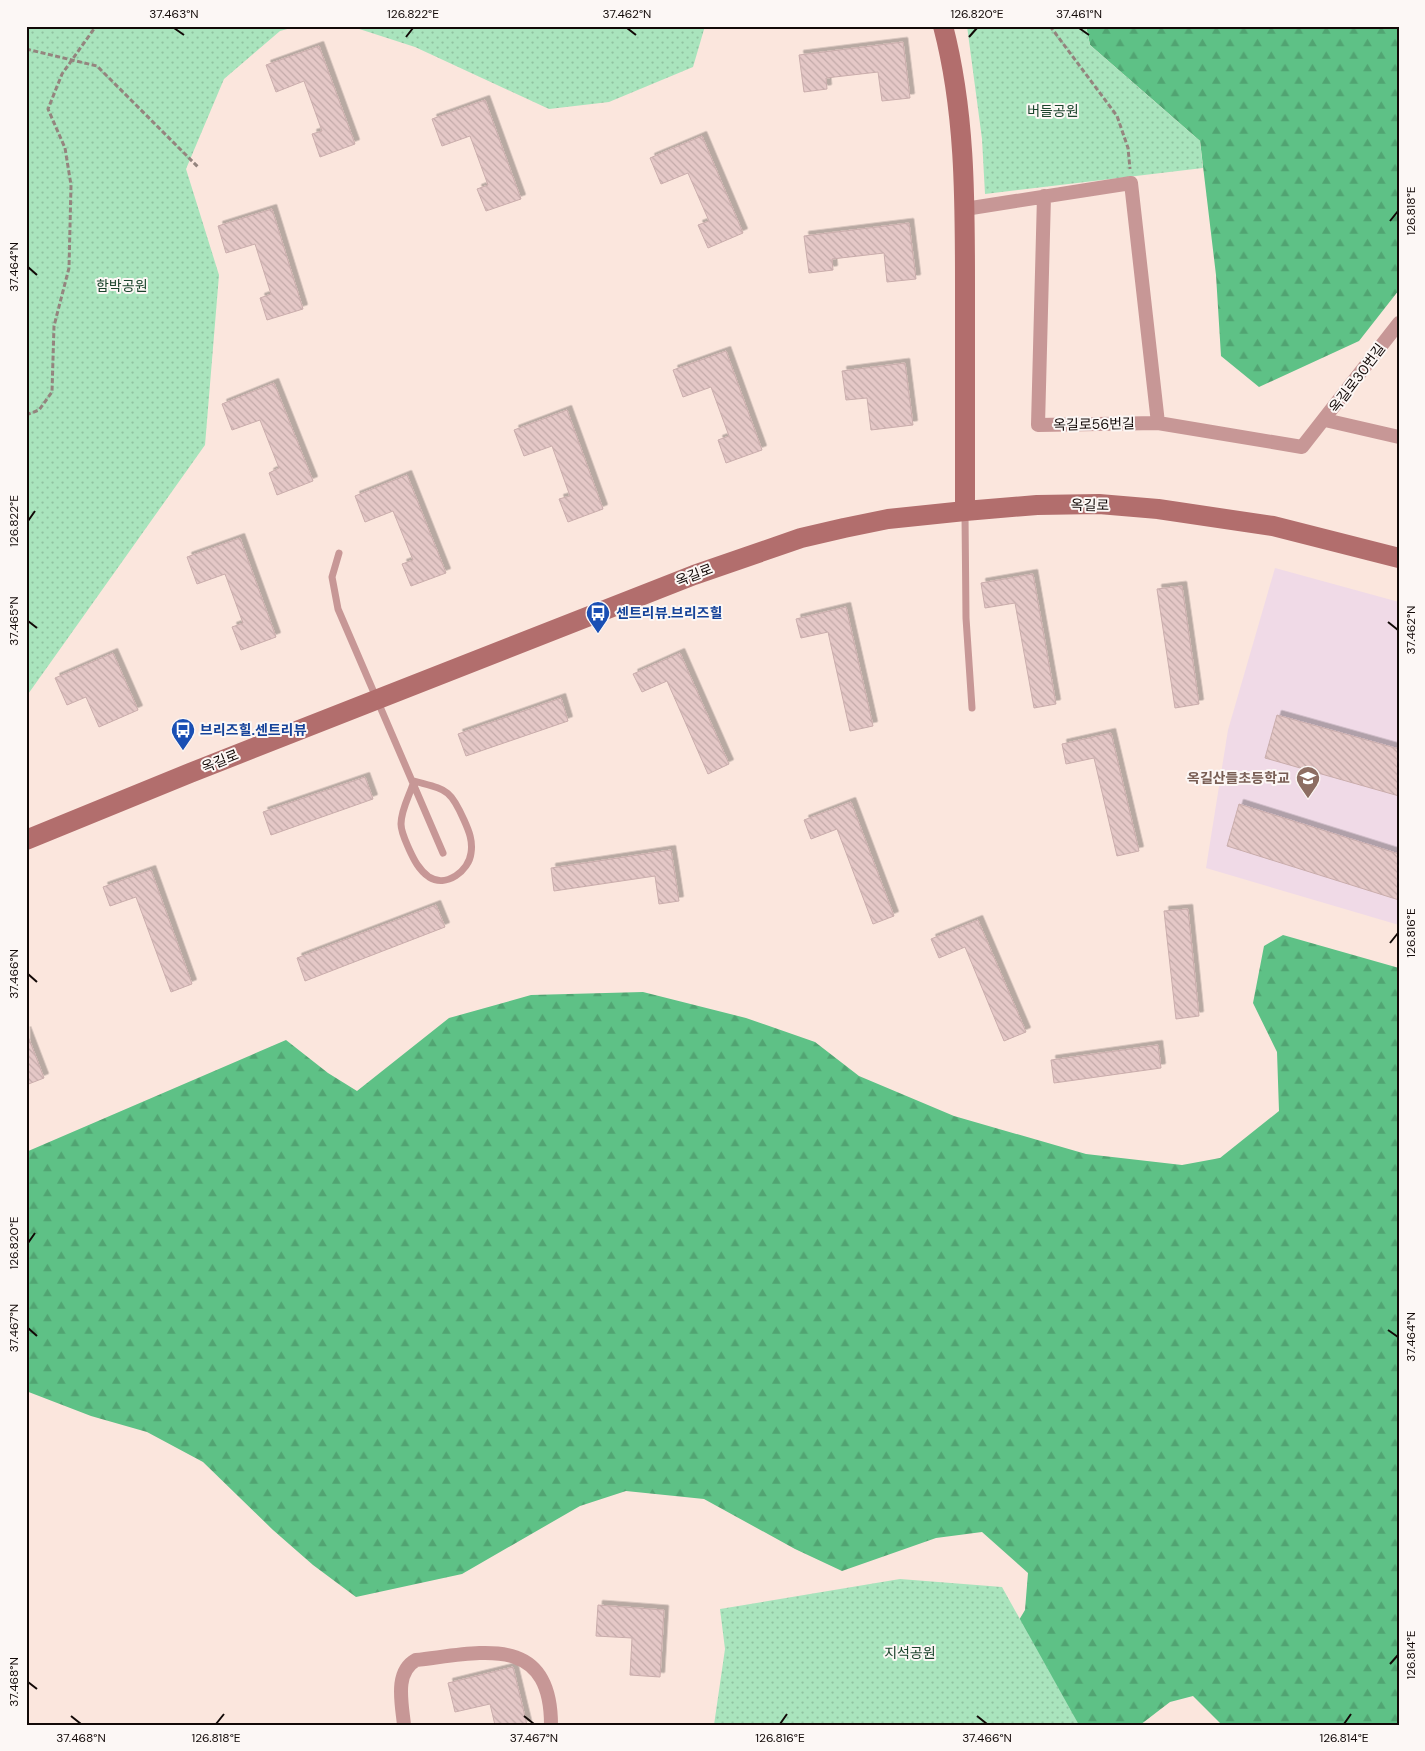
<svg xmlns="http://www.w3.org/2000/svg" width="1425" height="1751" font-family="'DM Sans','Noto Sans KR',sans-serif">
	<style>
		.education { fill: #f0dae7 }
		.forest { fill: url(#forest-firs) }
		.park { fill: url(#park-dots) }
		.building { fill: url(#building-back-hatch); stroke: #caadac; filter: url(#shadow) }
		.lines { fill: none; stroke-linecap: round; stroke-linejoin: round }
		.path { stroke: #94847e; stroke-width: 3; stroke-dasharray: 5 2.5; stroke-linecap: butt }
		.lane { stroke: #c79796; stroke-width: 7 }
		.street { stroke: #c79796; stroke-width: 14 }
		.secondary { stroke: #b26e6d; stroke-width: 20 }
		.ticks { fill: none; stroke: #120907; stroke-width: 2 }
		.labels { text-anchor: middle; stroke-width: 4; stroke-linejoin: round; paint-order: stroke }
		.park-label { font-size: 14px; fill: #1b442c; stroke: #fcf7f5 }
		.street-label { font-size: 14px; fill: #120907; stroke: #fcf7f5 }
		.transit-label { font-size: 14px; font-weight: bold; fill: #164399; stroke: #fcf7f5; text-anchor: start }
		.education-label { font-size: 14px; font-weight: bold; fill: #785e54; stroke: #fcf7f5; text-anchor: end }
		.neatline { fill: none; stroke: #120907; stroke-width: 2 }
		.ticks-label { font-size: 12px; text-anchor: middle; fill: #120907 }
	</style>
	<defs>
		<pattern id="forest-firs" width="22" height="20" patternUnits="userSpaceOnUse" patternTransform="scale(1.25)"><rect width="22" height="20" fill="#5ec186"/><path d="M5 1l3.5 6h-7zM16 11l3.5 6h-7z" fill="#51a472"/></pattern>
		<pattern id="park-dots" width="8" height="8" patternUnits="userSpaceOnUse" patternTransform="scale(1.25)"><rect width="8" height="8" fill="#a9e4bd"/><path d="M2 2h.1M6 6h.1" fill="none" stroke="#90c2a1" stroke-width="1.8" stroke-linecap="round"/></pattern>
		<pattern id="building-back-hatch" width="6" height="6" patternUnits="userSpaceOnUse" patternTransform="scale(1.25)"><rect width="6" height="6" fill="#e5c8c7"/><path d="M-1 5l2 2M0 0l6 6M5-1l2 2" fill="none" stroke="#c3aaa9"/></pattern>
		<filter id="shadow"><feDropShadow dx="4.5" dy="-4.5" stdDeviation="0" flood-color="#0004"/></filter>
	</defs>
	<rect width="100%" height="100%" fill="#fbe6dd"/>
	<path class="education" d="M 1275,568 L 1399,602 L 1399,925 L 1206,868 L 1228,730 Z"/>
	<path class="forest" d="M 1086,26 L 1399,26 L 1399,290 L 1359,341 L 1259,387 L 1221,356 L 1216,275 L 1200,141 L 1090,45 Z
		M 1283,935 L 1399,968 L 1399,1725 L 1222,1725 L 1193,1696 L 1170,1702 L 1140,1725 L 818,1725 L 991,1667 L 1025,1610 L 1028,1573 L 982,1532 L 936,1538 L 842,1571 L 795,1549 L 704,1499 L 626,1491 L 580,1506 L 462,1574 L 356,1597 L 313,1565 L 273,1530 L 203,1462 L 147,1432 L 91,1416 L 26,1391 L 26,1152 L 286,1040 L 328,1073 L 357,1091 L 449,1018 L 531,995 L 643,992 L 746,1018 L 815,1042 L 859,1076 L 954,1116 L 1086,1154 L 1182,1165 L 1220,1158 L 1279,1111 L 1277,1052 L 1253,1003 L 1264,946 Z"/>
	<path class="park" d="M 26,26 L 298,26 L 280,31 L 224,79 L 186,169 L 219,275 L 205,445 L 26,697 Z
		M 350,26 L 705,26 L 693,67 L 609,102 L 549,109 L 415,47 Z
		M 967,26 L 1086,26 L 1090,45 L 1200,141 L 1203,168 L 985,194 L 982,139 Z
		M 900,1579 L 1002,1587 L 1079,1725 L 714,1725 L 725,1649 L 720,1609 Z"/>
	<path class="building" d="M 903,42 L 910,98 L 882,101 L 878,72 L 826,78 L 827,89 L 804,92 L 799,55 Z
		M 319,46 L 355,144 L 320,157 L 312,134 L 322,131 L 304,81 L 276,92 L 266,65 Z
		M 485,100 L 521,199 L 486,211 L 477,189 L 488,185 L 470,136 L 442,146 L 432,119 Z
		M 702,136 L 743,233 L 708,248 L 698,225 L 709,221 L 688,173 L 661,184 L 650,158 Z
		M 272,209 L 303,309 L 267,320 L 260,298 L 271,294 L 255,244 L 226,253 L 218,226 Z
		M 909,223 L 916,279 L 887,282 L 884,253 L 832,259 L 833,270 L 809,273 L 804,236 Z
		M 726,351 L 762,450 L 726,463 L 718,440 L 729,436 L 711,387 L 683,397 L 673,370 Z
		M 905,363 L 913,425 L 871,430 L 867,398 L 846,400 L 842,371 Z
		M 274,383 L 313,481 L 277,495 L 269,473 L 279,468 L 260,420 L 232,430 L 222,404 Z
		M 567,410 L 603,509 L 568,522 L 559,499 L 570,496 L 552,446 L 524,456 L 514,430 Z
		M 407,475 L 446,573 L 411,586 L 402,564 L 413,560 L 393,511 L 365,522 L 355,496 Z
		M 240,538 L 276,637 L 241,650 L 232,627 L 243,623 L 225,574 L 197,584 L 187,557 Z
		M 1033,574 L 1056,704 L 1034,708 L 1015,603 L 985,608 L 981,583 Z
		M 1182,586 L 1199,704 L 1175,708 L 1157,589 Z
		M 846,607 L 873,726 L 850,731 L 828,632 L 801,638 L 796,619 Z
		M 113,653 L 138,710 L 99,727 L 86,697 L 67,705 L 55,678 Z
		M 680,653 L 729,764 L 708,774 L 667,681 L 642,692 L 633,674 Z
		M 561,698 L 568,721 L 466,756 L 458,734 Z
		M 1277,715 L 1399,749 L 1399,796 L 1265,758 Z
		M 1111,733 L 1139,851 L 1117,856 L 1094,758 L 1066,764 L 1062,744 Z
		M 365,777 L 373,799 L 271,835 L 263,812 Z
		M 851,802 L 894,916 L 873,924 L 837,829 L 811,839 L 804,820 Z
		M 1239,804 L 1399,854 L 1399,900 L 1227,846 Z
		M 671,850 L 679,901 L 659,904 L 655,876 L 554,891 L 551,868 Z
		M 151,870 L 192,984 L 171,992 L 136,897 L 110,906 L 103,887 Z
		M 436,905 L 445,927 L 305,981 L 297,958 Z
		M 1188,909 L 1199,1016 L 1176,1019 L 1164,911 Z
		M 978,920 L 1026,1032 L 1004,1041 L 965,947 L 939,958 L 931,939 Z
		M 26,1031 L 44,1078 L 26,1085 Z
		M 1158,1045 L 1161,1068 L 1054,1083 L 1051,1060 Z
		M 598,1605 L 664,1610 L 660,1677 L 630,1675 L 632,1638 L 596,1636 Z
		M 513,1667 L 527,1725 L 495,1725 L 490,1704 L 455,1712 L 448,1683 Z"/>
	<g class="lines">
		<path class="path" d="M 1050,26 L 1117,116 L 1128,148 L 1130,169
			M 26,49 L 97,66 L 199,168
			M 26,415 L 39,410 L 52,392 L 54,326 L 69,268 L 71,185 L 65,148 L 48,109 L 62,74 L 96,26"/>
		<path class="lane" d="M 965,514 L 966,618 L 972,708
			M 339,553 L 332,577 L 338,609 L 443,853
			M 414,781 C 446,790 450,788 464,820 C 469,831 473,841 471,853 C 469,871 446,888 429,877 C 419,870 414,860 409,849 C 406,842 401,832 401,824 C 401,809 410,795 414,781 Z"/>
		<path class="street" d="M 1044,196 L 1038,425 L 1158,423 L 1302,447 L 1399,323
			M 965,209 L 1131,183 L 1158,423
			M 1325,420 L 1399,437
			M 404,1725 C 402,1704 394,1672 416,1660 C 480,1653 551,1632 551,1725"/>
		<path class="secondary" d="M 943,26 C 965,110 965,197 965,283 C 965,359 965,435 965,511
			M 26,840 L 190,773 L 694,575 L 801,538 L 844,528 L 888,519 L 965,511 L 1037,505 L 1099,504 L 1158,509 L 1273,526 L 1399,558"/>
	</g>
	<path class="ticks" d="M 174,28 L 184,35M 627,28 L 636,35M 1079,28 L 1089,35M 406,37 L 413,28M 969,37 L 977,28M 1390,221 L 1398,211M 28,267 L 37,275M 28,521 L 35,511M 28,621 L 37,628M 1388,622 L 1398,630M 1390,943 L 1398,933M 28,974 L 37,982M 28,1243 L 35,1233M 28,1328 L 37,1336M 1388,1330 L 1398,1337M 1390,1664 L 1398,1655M 28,1682 L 37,1689M 71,1716 L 81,1724M 524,1716 L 534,1724M 977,1716 L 987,1724M 216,1724 L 224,1714M 780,1724 L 787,1714M 1344,1724 L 1351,1714"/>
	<defs>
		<g id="bus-pin" transform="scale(1.25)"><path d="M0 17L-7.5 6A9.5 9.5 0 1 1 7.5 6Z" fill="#1a4fb4" stroke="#fcf7f5"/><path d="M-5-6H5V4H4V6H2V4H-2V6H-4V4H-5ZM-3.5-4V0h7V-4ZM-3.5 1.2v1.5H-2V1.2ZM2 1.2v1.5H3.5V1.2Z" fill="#fff"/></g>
		<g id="school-pin" transform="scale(1.25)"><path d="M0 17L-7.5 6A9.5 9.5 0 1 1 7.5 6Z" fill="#8d6e63" stroke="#fcf7f5"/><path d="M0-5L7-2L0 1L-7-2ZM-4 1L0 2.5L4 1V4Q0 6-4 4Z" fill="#fff"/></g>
	</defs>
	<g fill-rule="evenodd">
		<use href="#bus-pin" x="598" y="613"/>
		<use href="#bus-pin" x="183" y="730"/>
		<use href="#school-pin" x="1308" y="778"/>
	</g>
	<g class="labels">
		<g class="park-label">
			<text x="1053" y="116">버들공원</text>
			<text x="122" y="291">함박공원</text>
			<text x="910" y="1658">지석공원</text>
		</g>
		<g class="street-label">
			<text transform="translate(1357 378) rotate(-53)" y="5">옥길로30번길</text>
			<text transform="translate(1094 424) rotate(-1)" y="5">옥길로56번길</text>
			<text transform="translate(1090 505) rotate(1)" y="5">옥길로</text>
			<text transform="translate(694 575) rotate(-21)" y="5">옥길로</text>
			<text transform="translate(220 761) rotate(-22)" y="5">옥길로</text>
		</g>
		<g class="transit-label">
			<text x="616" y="618">센트리뷰.브리즈힐</text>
			<text x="200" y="735">브리즈힐.센트리뷰</text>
		</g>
		<g class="education-label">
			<text x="1290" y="783">옥길산들초등학교</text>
		</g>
	</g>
	<rect width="1425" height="1751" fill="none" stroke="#fcf7f5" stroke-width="55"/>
	<rect x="28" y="28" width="1370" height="1696" class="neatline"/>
	<g class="ticks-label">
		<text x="174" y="18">37.463°N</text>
		<text x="413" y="18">126.822°E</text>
		<text x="627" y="18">37.462°N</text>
		<text x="977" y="18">126.820°E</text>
		<text x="1079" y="18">37.461°N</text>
		<text transform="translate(1411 211) rotate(-90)" y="4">126.818°E</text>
		<text transform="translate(14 267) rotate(-90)" y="4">37.464°N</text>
		<text transform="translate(14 521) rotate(-90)" y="4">126.822°E</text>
		<text transform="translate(14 621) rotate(-90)" y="4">37.465°N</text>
		<text transform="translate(1411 630) rotate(-90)" y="4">37.462°N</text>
		<text transform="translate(1411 933) rotate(-90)" y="4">126.816°E</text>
		<text transform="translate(14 974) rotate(-90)" y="4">37.466°N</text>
		<text transform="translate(14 1243) rotate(-90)" y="4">126.820°E</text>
		<text transform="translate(14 1328) rotate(-90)" y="4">37.467°N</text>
		<text transform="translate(1411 1337) rotate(-90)" y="4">37.464°N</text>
		<text transform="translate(1411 1655) rotate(-90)" y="4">126.814°E</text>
		<text transform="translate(14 1682) rotate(-90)" y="4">37.468°N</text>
		<text x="81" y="1742">37.468°N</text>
		<text x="216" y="1742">126.818°E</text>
		<text x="534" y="1742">37.467°N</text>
		<text x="780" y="1742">126.816°E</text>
		<text x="987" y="1742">37.466°N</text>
		<text x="1344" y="1742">126.814°E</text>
	</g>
</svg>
